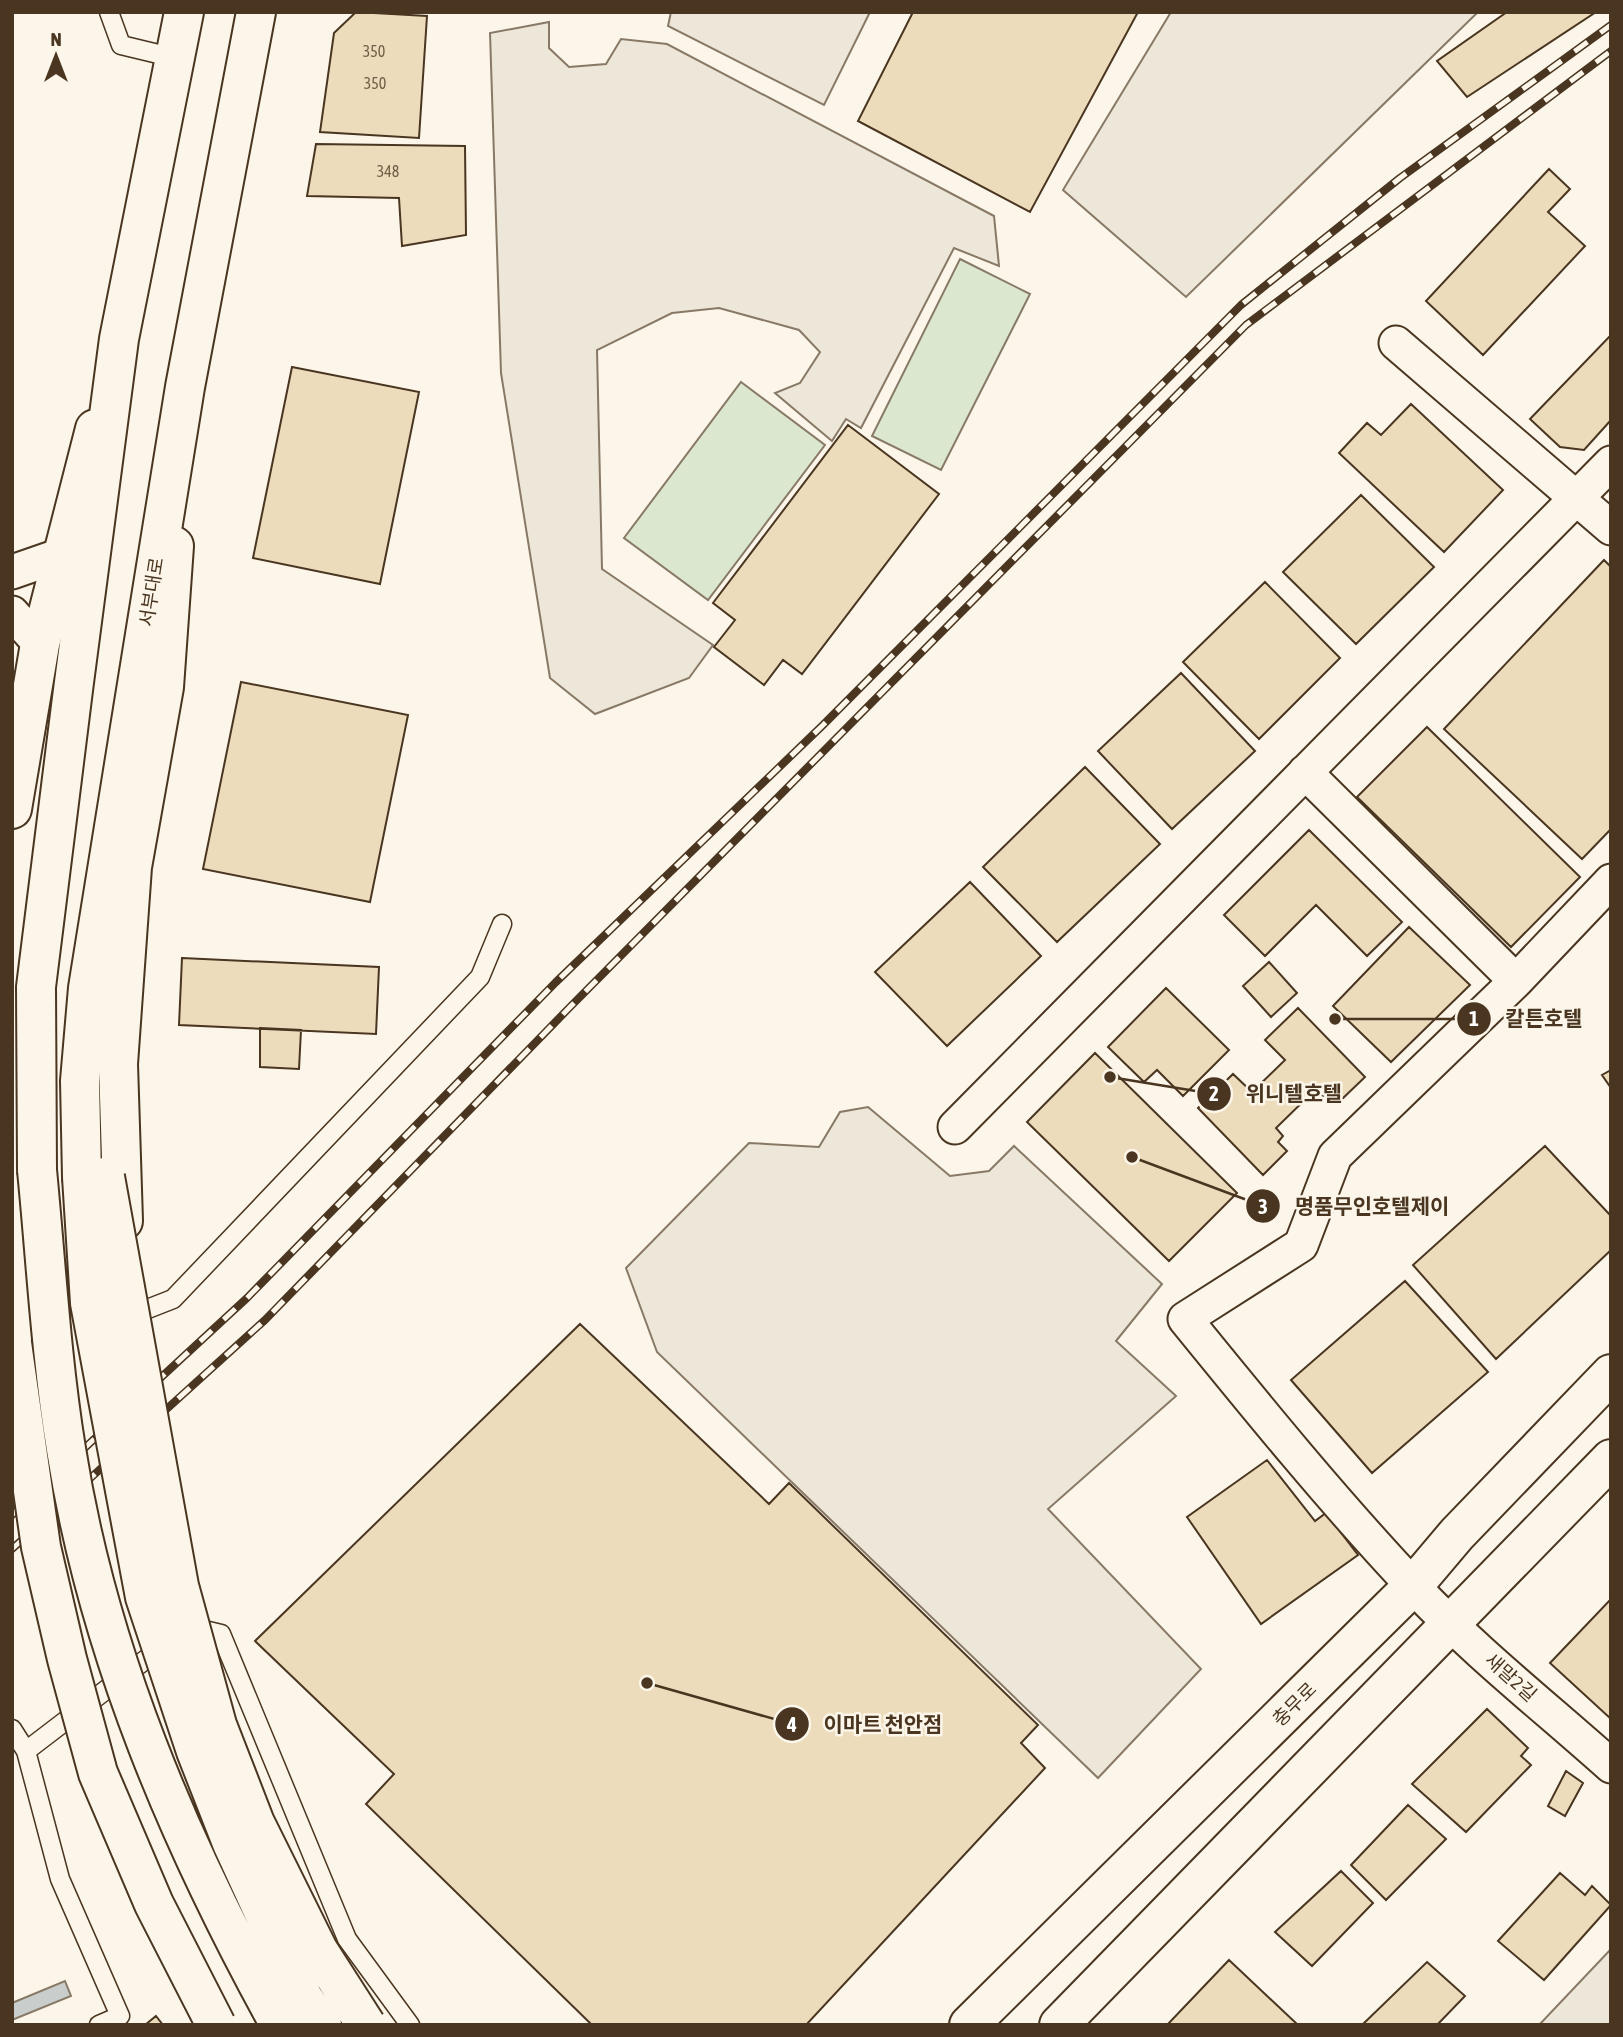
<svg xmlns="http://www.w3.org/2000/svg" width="1623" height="2037" font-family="'Asap Condensed','Noto Sans KR',sans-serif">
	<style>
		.green { fill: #dce7d0; stroke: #887966; stroke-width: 2 }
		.parking { fill: #ede7d9; stroke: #887966; stroke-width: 2 }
		.water { fill: #c9cecd; stroke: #887966; stroke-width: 2 }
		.building { fill: #ecdcbc; stroke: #4a3520; stroke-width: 2 }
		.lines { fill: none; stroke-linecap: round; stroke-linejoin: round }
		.service-casing { stroke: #4a3520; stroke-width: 21 }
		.minor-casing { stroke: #4a3520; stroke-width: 37 }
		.tertiary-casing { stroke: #4a3520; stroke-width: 42 }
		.secondary-casing { stroke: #4a3520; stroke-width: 42 }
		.service { stroke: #fbf6e9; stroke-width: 18 }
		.minor { stroke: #fbf6e9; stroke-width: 33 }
		.tertiary { stroke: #fbf6e9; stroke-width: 38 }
		.secondary { stroke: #fbf6e9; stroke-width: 38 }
		.rail-casing { stroke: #4a3520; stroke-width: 8 }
		.rail { stroke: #fbf6e9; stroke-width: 5; stroke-dasharray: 16; stroke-linecap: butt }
		.secondary-bridge-casing { stroke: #4a3520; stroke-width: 42; stroke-linecap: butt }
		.secondary-bridge { stroke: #fbf6e9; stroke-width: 38 }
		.labels { text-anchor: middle; stroke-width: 5; stroke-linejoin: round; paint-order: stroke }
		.number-label { font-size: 16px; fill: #725f47 }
		.street-label { font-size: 19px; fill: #4a3520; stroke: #fbf6e9 }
		.leader { fill: none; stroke: #4a3520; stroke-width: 2.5 }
		.callout-dot { fill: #4a3520; stroke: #fbf6e9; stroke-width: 2.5 }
		.mark-label { font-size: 21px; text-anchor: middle; font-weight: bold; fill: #fff }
		.callout-label { font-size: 21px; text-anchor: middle; font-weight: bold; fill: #4a3520; stroke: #fbf6e9; stroke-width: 5; stroke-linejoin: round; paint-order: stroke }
	</style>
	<rect width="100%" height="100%" fill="#fbf6e9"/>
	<path class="green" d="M 960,259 L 1030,294 L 941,470 L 872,436 Z
		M 741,382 L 825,445 L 708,600 L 624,538 Z"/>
	<path class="parking" d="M 671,12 L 870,12 L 824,105 L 668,26 Z
		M 1171,12 L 1478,12 L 1186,297 L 1063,190 Z
		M 549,22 L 549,48 L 569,67 L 606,64 L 621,39 L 667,44 L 994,216 L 999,266 L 954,248 L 861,428 L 846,419 L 832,441 L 775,393 L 800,383 L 820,352 L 799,330 L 719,308 L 672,313 L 597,350 L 602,569 L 713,645 L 689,678 L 595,714 L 550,678 L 501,373 L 490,33 Z
		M 868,1107 L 950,1176 L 989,1171 L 1014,1146 L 1162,1284 L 1116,1341 L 1176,1396 L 1048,1509 L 1201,1669 L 1098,1778 L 657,1352 L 626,1268 L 749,1143 L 819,1147 L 840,1112 Z
		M 1611,1949 L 1611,2025 L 1539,2025 Z"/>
	<path class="water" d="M 65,1981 L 71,1996 L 12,2020 L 12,2003 Z"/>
	<path class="building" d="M 356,12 L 427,16 L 419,138 L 320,132 L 334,33 Z
		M 913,12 L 1138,12 L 1030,212 L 858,121 Z
		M 1507,12 L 1596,12 L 1467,97 L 1437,61 Z
		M 316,144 L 465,146 L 466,235 L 402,246 L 399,198 L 307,196 Z
		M 1549,169 L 1570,189 L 1548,212 L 1585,246 L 1483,355 L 1426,301 Z
		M 1611,335 L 1611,420 L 1584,450 L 1560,447 L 1530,419 Z
		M 292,367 L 419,392 L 380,584 L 253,558 Z
		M 1411,404 L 1503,490 L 1444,552 L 1339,453 L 1367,423 L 1381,435 Z
		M 848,425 L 939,494 L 802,674 L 783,660 L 764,685 L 714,647 L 735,620 L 713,603 Z
		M 1361,495 L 1434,567 L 1356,644 L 1283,572 Z
		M 1604,560 L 1611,567 L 1611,829 L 1582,859 L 1444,729 Z
		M 1265,582 L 1340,658 L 1259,739 L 1183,662 Z
		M 1181,673 L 1255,751 L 1172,829 L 1098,751 Z
		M 241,682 L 408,715 L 370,902 L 203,869 Z
		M 1427,727 L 1580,877 L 1511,947 L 1357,797 Z
		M 1085,767 L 1160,844 L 1057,942 L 983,867 Z
		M 1309,830 L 1402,922 L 1367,956 L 1316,905 L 1265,956 L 1224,915 Z
		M 970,882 L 1041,956 L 947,1046 L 875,972 Z
		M 1409,927 L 1470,985 L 1391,1062 L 1333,1006 Z
		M 182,958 L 379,967 L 376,1034 L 179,1025 Z
		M 1269,962 L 1297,993 L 1271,1017 L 1243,986 Z
		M 1166,988 L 1229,1050 L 1183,1096 L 1157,1070 L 1144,1082 L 1108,1047 Z
		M 1298,1008 L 1365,1077 L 1340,1101 L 1329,1090 L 1323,1096 L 1316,1089 L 1276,1128 L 1283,1136 L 1278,1142 L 1287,1151 L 1263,1175 L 1198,1108 L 1233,1074 L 1252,1092 L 1285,1060 L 1265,1040 Z
		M 260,1028 L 301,1030 L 299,1069 L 260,1067 Z
		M 1095,1053 L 1237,1193 L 1169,1261 L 1027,1122 Z
		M 1611,1070 L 1611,1088 L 1602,1075 Z
		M 1545,1146 L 1611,1216 L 1611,1250 L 1496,1359 L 1413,1265 Z
		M 1405,1281 L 1488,1372 L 1372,1473 L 1291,1380 Z
		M 580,1324 L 769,1504 L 789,1483 L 1038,1725 L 1021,1743 L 1045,1768 L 806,2025 L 592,2025 L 366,1804 L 394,1774 L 255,1641 Z
		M 1267,1460 L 1315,1521 L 1326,1513 L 1358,1555 L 1261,1624 L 1187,1517 Z
		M 1611,1599 L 1611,1719 L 1550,1663 Z
		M 1487,1709 L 1528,1748 L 1521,1756 L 1531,1765 L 1466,1832 L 1412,1784 Z
		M 1566,1771 L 1583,1783 L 1565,1816 L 1548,1806 Z
		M 1408,1805 L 1446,1839 L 1386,1900 L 1351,1865 Z
		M 1341,1871 L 1373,1903 L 1312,1966 L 1275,1932 Z
		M 1560,1873 L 1585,1895 L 1592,1886 L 1611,1905 L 1544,1980 L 1498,1941 Z
		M 1229,1960 L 1298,2025 L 1167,2025 Z
		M 1427,1962 L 1465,1996 L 1437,2025 L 1362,2025 Z
		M 156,2016 L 163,2025 L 145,2025 Z"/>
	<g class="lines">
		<g class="service-casing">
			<path id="service" d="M 109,12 L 121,45 L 175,58
				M 127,1317 L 173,1299 L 480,977 L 502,924
				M 190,1632 L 200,1629 L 221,1634 L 347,1939 L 410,2025
				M 12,1729 L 26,1751
				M 329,2000 L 342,2025
				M 99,2025 L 120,2016 L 60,1879 L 26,1751 L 162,1647"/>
		</g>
		<g class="minor-casing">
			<path id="minor" d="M 1396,343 L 1611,528
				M 12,572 L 61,555
				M 12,613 L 40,644
				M 1305,772 L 1516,981
				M 1611,881 L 1516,981 L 1335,1156 L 1301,1245 L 1185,1319 C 1259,1410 1333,1501 1414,1587 C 1474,1651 1545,1707 1611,1766
				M 955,1127 L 1611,463"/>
		</g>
		<g class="tertiary-casing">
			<path id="tertiary" d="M 12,809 L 40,644 L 95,429
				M 123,1221 L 118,1064 L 132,867 L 164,687 L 174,546"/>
		</g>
		<g class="secondary-casing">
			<path id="secondary" d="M 37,1170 L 36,987 L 73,690 L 119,339 L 184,12
				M 82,1177 L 80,1081 L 88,988 L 185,387 L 256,12
				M 969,2025 L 1413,1586 L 1457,1534 L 1611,1374
				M 1059,2025 L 1611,1459"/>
		</g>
		<use href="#service" class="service"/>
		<use href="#minor" class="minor"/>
		<use href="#tertiary" class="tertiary"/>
		<use href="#secondary" class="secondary"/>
		<g class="rail-casing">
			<path id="rail" d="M 12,1515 L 247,1298 L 556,982 L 822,726 L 1241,305 L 1400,178 L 1611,25
				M 12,1549 L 265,1320 L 571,1006 L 1246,325 L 1611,51"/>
		</g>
		<use href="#rail" class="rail"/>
		<g class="secondary-bridge-casing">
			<path id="secondary-bridge" d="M 37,1170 C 46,1262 51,1357 66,1449 C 98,1653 180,1844 280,2025
				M 82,1177 L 90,1303 L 145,1597 L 196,1751 L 232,1843 L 303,1998 L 322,2025
				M 105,1177 L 179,1586 L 217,1725 L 255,1823 L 318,1950 L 366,2025
				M 12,1343 L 41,1547 L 67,1659 L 98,1773 L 154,1904 L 216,2025"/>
		</g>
		<use href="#secondary-bridge" class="secondary-bridge"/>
	</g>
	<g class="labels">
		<g class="number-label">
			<text x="374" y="57">350</text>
			<text x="375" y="89">350</text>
			<text x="388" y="177">348</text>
		</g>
		<g class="street-label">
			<text transform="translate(151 592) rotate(-81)" y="7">서부대로</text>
			<text transform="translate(1511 1677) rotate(42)" y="7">새말2길</text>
			<text transform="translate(1294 1704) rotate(-45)" y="7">충무로</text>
		</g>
	</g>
	<path class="leader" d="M1335 1019L1474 1019M1110 1077L1214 1094M1132 1157L1263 1206M647 1683L792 1724"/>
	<g class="callout-dot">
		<circle cx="1335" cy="1019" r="7"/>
		<circle cx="1110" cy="1077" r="7"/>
		<circle cx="1132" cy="1157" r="7"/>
		<circle cx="647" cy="1683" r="7"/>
		<circle cx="1474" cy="1019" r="18"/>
		<circle cx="1214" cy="1094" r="18"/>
		<circle cx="1263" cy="1206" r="18"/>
		<circle cx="792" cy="1724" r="18"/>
	</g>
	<g class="mark-label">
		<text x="1474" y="1026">1</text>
		<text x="1214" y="1101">2</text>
		<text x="1263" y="1214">3</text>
		<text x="792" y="1732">4</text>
	</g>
	<g class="callout-label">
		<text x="1544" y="1026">칼튼호텔</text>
		<text x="1294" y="1101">위니텔호텔</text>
		<text x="1372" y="1214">명품무인호텔제이</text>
		<text x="883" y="1732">이마트 천안점</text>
	</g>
	<rect width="1623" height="2037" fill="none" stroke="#4a3520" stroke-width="28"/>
	<g transform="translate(56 56)" stroke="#fbf6e9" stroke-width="5" paint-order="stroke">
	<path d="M0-5L12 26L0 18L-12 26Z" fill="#4a3520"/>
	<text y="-10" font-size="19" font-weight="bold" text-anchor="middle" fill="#4a3520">N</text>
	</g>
</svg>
